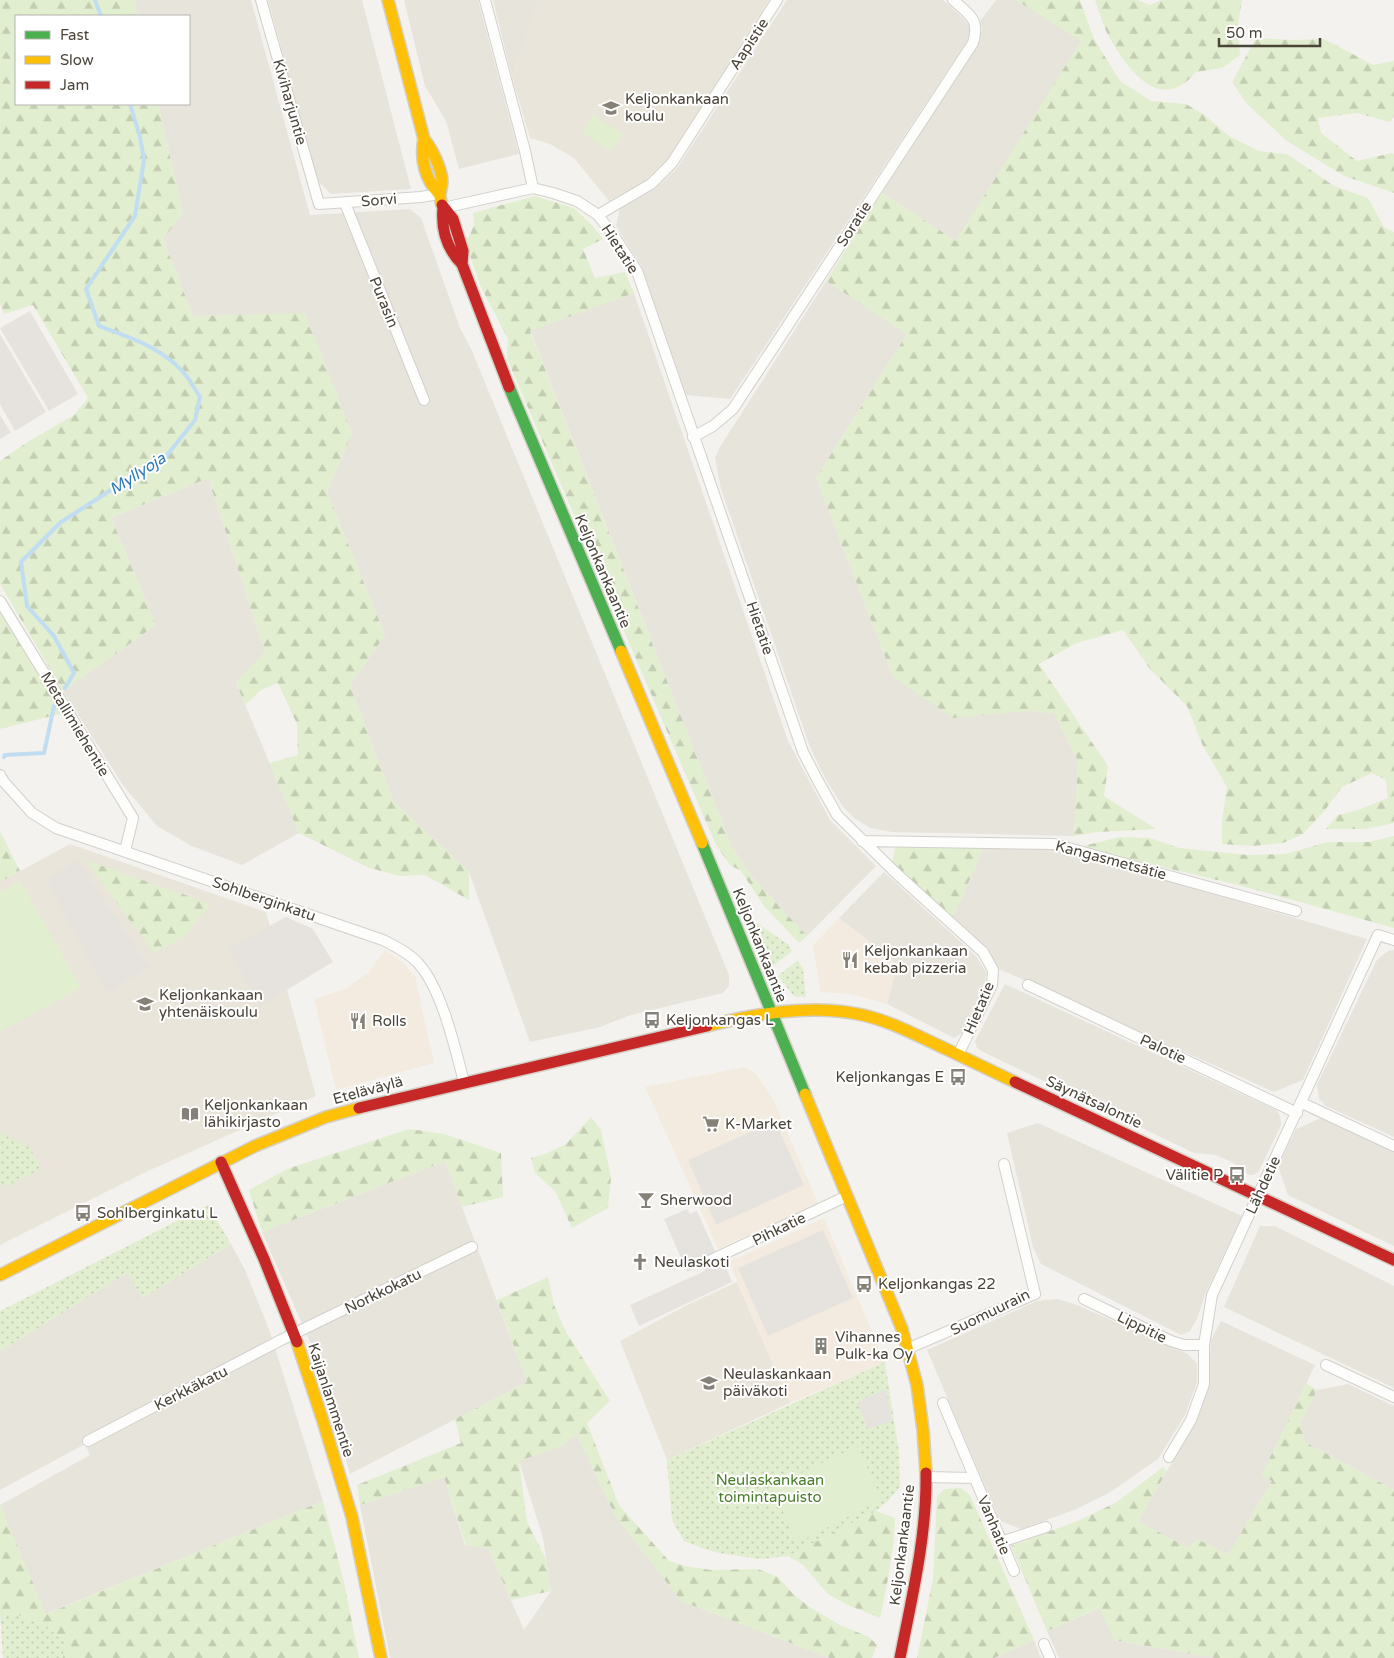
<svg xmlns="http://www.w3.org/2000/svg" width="1394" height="1658" font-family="'Varela Round',sans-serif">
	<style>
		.residential { fill: #e7e4dc }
		.commercial { fill: #f3ebdf }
		.education { fill: #eae5da }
		.green { fill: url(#green-dots) }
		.forest { fill: url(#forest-firs) }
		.pitch { fill: #e1eecf }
		.parking { fill: #e6e3df }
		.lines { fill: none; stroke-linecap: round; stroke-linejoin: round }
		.stream { stroke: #c0ddf1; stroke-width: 4 }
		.street-casing { stroke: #d2d0cb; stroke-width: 12 }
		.fast-casing { stroke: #d3cfc5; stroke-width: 14 }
		.slow-casing { stroke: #d3cfc5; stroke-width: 14 }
		.jam-casing { stroke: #d3cfc5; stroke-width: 14 }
		.street { stroke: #fdfdfc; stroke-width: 10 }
		.fast { stroke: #4caf50; stroke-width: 11 }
		.slow { stroke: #ffc107; stroke-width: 11 }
		.jam { stroke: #c62828; stroke-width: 11 }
		.labels { text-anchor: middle; stroke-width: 4; stroke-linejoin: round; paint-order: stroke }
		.street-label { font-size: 15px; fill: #4b4439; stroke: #fff }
		.poi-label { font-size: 15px; fill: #4b4439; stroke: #fff; text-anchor: start }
		.park-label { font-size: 15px; fill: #4a7f2a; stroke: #fff }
		.water-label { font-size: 16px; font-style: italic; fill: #2e7ab2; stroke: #fff }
	</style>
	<defs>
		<pattern id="green-dots" width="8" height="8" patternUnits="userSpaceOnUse" patternTransform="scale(1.25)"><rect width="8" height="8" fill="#e1eecf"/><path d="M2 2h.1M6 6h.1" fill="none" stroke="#c3cdb2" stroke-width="1.8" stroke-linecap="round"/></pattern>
		<pattern id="forest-firs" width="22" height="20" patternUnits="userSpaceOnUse" patternTransform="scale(1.25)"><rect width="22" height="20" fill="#e1eecf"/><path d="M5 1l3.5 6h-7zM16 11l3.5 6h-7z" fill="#c3cdb2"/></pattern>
	</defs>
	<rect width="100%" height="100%" fill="#f4f2ee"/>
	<path class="residential" d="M 134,0 L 251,0 L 310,215 L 410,209 L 421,218 L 460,328 L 472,351 L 729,975 L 729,986 L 723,993 L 631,1015 L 600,1027 L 530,1042 L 469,872 L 393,801 L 350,685 L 385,635 L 327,492 L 352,433 L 305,314 L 193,316 L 163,239 L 183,213 L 158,104 L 189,104 L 189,16 L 137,16 Z
		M 268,0 L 362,0 L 411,189 L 331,194 L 317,180 Z
		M 404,0 L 478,0 L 519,154 L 459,169 L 446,121 L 425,86 Z
		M 493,0 L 540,0 L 512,77 Z
		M 787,0 L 943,0 L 963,18 L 970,26 L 970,33 L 967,41 L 730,399 L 685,395 L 642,267 L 616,226 L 620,209 L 655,189 L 678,167 Z
		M 996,0 L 1016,0 L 1082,41 L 956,241 L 882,193 L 977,46 L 982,29 L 980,21 Z
		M 826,281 L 907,334 L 816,478 L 893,677 L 1029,711 L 1054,713 L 1078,761 L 1074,836 L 892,832 L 870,828 L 854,818 L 843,807 L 825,778 L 810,747 L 721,489 L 715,458 L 720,447 Z
		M 634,293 L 788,741 L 830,820 L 876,866 L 807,936 L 752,877 L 732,847 L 530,330 Z
		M 208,478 L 265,652 L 236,683 L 299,833 L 242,865 L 192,846 L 157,826 L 123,785 L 63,691 L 156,625 L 111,518 Z
		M 984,847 L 1055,848 L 1367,939 L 1303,1080 L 1274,1092 L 997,968 L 952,920 Z
		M 884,872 L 976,956 L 986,972 L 985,983 L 963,1032 L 954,1038 L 887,1004 L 897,964 L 839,918 Z
		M 1394,950 L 1394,1137 L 1326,1106 L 1319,1099 L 1317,1085 L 1377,960 L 1388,951 Z
		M 1005,984 L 1276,1110 L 1280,1116 L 1281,1125 L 1259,1171 L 1254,1175 L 1249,1175 L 1232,1162 L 1215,1155 L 1194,1153 L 981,1051 L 977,1048 L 975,1041 Z
		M 1321,1118 L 1394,1152 L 1394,1246 L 1288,1195 L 1278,1166 L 1296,1129 Z
		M 1038,1123 L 1242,1216 L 1206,1292 L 1197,1319 L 1190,1331 L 1181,1335 L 1041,1264 L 1033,1247 L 1007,1133 Z
		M 445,1161 L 527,1382 L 350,1474 L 320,1365 L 262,1232 Z
		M 1260,1226 L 1275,1226 L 1394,1286 L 1394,1388 L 1224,1307 Z
		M 231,1244 L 245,1270 L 269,1329 L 323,1501 L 45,1614 L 0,1505 L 90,1455 L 85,1444 L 0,1490 L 0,1351 L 127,1273 L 143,1298 Z
		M 1058,1299 L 1077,1305 L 1188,1354 L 1197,1364 L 1197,1382 L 1185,1415 L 1158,1459 L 1109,1493 L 1074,1510 L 1021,1529 L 1000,1521 L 927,1350 L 1037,1301 Z
		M 1221,1321 L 1315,1365 L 1262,1475 L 1272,1481 L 1228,1555 L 1197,1539 L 1188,1549 L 1138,1521 L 1196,1421 L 1208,1386 L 1211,1340 Z
		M 1348,1384 L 1394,1406 L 1394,1490 L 1305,1442 L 1300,1423 L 1317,1390 Z
		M 576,1434 L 615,1515 L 681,1601 L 830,1658 L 390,1658 L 360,1505 L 444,1477 L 465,1545 L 488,1548 L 524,1630 L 551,1591 L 543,1538 L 519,1461 L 564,1445 Z
		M 1100,1608 L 1114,1640 L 1215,1658 L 1059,1658 L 1047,1631 Z
		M 1034,1640 L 1041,1658 L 994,1658 Z"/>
	<path class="commercial" d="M 839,918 L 897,964 L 887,1004 L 850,994 L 820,992 L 813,945 Z
		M 385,950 L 401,961 L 415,976 L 434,1063 L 336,1090 L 314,999 L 345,989 L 369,972 Z
		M 744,1067 L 756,1074 L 773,1099 L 818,1203 L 718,1249 L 645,1087 Z
		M 824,1218 L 885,1362 L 790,1403 L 729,1262 Z"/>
	<path class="education" d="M 540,0 L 769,0 L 668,159 L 646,180 L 609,201 L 574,158 L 550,144 L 530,138 L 512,77 Z
		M 70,844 L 266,912 L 316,1096 L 150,1170 L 0,1245 L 0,882 Z
		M 737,1282 L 790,1403 L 667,1460 L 620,1341 L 687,1305 Z"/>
	<path class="green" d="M 751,919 L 789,945 L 792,951 L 772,967 Z
		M 798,960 L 803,969 L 806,997 L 794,996 L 778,976 Z
		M 0,1133 L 30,1148 L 41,1169 L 8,1185 L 0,1185 Z
		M 208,1205 L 231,1244 L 143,1298 L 127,1273 L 0,1351 L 0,1311 Z
		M 885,1362 L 899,1452 L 900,1487 L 888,1501 L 876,1511 L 788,1556 L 761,1559 L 724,1554 L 707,1550 L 684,1541 L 672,1520 L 667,1460 Z
		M 0,1613 L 18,1615 L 46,1625 L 65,1643 L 63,1658 L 3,1658 Z"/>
	<path class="forest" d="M 0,0 L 134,0 L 137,16 L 16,16 L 16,104 L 158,104 L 183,213 L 163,239 L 193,316 L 305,313 L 352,433 L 327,492 L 385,635 L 350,685 L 393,801 L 469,872 L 469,900 L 425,875 L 399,876 L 367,867 L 299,833 L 269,763 L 298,755 L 297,724 L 278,683 L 261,690 L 245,705 L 236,682 L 265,652 L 208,478 L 111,518 L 156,625 L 63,691 L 0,584 L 0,461 L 29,441 L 74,415 L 88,398 L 33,305 L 4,314 L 0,303 Z
		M 1016,0 L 1080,0 L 1094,39 L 1120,81 L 1151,101 L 1186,104 L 1203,114 L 1229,136 L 1259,151 L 1287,154 L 1334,186 L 1368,198 L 1384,227 L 1394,232 L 1394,823 L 1366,829 L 1326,829 L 1338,815 L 1358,810 L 1388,798 L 1386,780 L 1372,773 L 1342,787 L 1325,810 L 1303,834 L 1283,843 L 1252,846 L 1222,844 L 1222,821 L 1227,787 L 1202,744 L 1187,706 L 1150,669 L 1123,630 L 1077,643 L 1039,664 L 1108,766 L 1104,796 L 1156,829 L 1098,832 L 1074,836 L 1078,761 L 1054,713 L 1029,711 L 953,718 L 893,677 L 816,478 L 907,334 L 826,281 L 882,193 L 956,241 L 1081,41 Z
		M 1095,0 L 1137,0 L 1150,5 L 1161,0 L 1242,0 L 1238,25 L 1240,55 L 1222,68 L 1196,72 C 1159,117 1125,66 1107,33 C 1102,23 1099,11 1095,0 Z
		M 1256,38 L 1292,40 L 1324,39 L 1373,65 L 1394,61 L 1394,116 L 1390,122 L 1357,113 L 1318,118 L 1321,133 L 1357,161 L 1392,153 L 1394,154 L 1394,193 L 1344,176 L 1287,141 L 1247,104 L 1232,82 Z
		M 535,196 L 574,208 L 593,226 L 603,239 L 583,249 L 595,278 L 625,272 L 634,293 L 530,331 L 732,847 L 752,877 L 807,936 L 799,943 L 764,906 L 741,871 L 730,865 L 716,845 L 507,359 L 508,339 L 480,285 L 464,238 L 469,237 L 474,225 L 473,213 Z
		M 0,611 L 64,713 L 0,729 Z
		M 0,831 L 20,871 L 0,882 Z
		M 1394,836 L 1394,928 L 1238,885 L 1079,847 L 1120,837 L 1150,838 L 1179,848 L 1248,855 L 1285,854 L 1328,842 L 1369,842 Z
		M 896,846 L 984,847 L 952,920 L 891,864 Z
		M 85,860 L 211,904 L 184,937 L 154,953 Z
		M 591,1117 L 601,1130 L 611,1177 L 608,1208 L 572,1228 L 555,1191 L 535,1173 L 531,1158 L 545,1154 L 566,1144 Z
		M 409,1129 L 444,1134 L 501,1153 L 503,1197 L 462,1207 L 445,1161 L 262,1232 L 249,1190 L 287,1169 Z
		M 548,1277 L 554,1305 L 566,1332 L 610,1401 L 587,1423 L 619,1505 L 669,1561 L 685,1566 L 711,1570 L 758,1569 L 778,1577 L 793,1594 L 811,1608 L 840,1625 L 869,1637 L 877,1645 L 872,1658 L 830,1658 L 681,1601 L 615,1515 L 576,1434 L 564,1445 L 519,1461 L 527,1522 L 546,1559 L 551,1591 L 511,1600 L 488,1548 L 466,1545 L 444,1477 L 360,1505 L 357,1485 L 461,1443 L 455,1419 L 527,1382 L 497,1300 Z
		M 1306,1383 L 1317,1390 L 1300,1423 L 1305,1442 L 1394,1490 L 1394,1658 L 1215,1658 L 1114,1640 L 1099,1608 L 1047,1631 L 1011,1546 L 1080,1520 L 1117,1502 L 1163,1467 L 1167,1471 L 1138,1521 L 1188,1548 L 1197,1539 L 1228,1555 L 1272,1481 L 1261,1476 Z
		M 961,1488 L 970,1495 L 1034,1640 L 994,1658 L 917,1658 L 933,1579 L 937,1497 L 944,1489 Z
		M 323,1501 L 344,1582 L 359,1658 L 63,1658 L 65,1643 L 46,1625 L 18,1615 L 0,1613 L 0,1505 L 46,1614 Z
		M 876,1511 L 895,1518 C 894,1552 887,1585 880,1618 L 848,1605 L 828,1594 L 803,1565 L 788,1556 Z"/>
	<path class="pitch" d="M 593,115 L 622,134 L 611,151 L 582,132 Z
		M 20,881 L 81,988 L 0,1032 L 0,892 Z
		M 858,1446 L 881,1500 L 803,1540 L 794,1539 L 773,1486 Z"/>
	<path class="parking" d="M 30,311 L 78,394 L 49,411 L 0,328 Z
		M 0,334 L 46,412 L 15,431 L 0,404 Z
		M 0,415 L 11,433 L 0,439 Z
		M 78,860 L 150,968 L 106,992 L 46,879 Z
		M 286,917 L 313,929 L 333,962 L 260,1006 L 228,948 Z
		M 775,1121 L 804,1185 L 716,1225 L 688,1160 Z
		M 687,1209 L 690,1214 L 697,1211 L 715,1251 L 725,1265 L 732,1282 L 639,1326 L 630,1305 L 705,1271 L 702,1266 L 687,1272 L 664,1219 Z
		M 823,1230 L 853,1298 L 768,1336 L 738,1268 Z
		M 886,1389 L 892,1421 L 868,1429 L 857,1402 Z"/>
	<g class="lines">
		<path class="stream" d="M 95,0 L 101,16
			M 65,688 L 74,673 L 54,636 L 27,606 L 21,562 L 61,522 L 125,481 L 164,459 L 195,420 L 200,397 C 196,391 192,384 188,378 C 166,349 132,338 99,326 L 86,289 L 135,216 L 144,160 L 140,137 L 130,104
			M 4,757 L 5,755 L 44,753 L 54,706"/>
		<g class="street-casing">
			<path id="street" d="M 261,0 L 319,204 L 421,197 L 439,194
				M 485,0 L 525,151 L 533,188
				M 345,203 L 424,400
				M 443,208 L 533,188 L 553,193 L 577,201 L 598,215 L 616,239 L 637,271 L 803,752 L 818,781 L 837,815 L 898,875 L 983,952 L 993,970 L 992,985 L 958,1055
				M 598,215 L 651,184 L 672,163 L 777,0
				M 693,437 L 713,426 L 733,409 L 973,43 C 980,19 970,15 953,0
				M 0,601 L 133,818 L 125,851
				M 0,775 L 4,782 L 32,813 L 56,828 L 383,940 C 395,946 409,953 418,963 C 442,989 455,1048 464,1082
				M 862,841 L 1054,844 L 1296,911
				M 1028,985 L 1297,1113
				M 1302,1103 L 1394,1146
				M 711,1260 L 847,1196
				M 1084,1299 L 1171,1341 L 1184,1345 L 1204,1345
				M 907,1349 L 1035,1294 L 1004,1164
				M 1326,1365 L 1394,1397
				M 943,1403 L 1014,1571
				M 88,1441 L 281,1340 L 472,1247
				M 1169,1457 L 1191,1420 L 1204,1384 L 1204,1345 L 1212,1295 L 1378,935 L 1394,940
				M 926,1477 L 974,1478
				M 1001,1542 L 1046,1527
				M 1044,1644 L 1050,1658"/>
		</g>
		<g class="fast-casing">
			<path id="fast" d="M 509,387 L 621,651
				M 702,843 L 805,1094"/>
		</g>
		<g class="slow-casing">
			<path id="slow" d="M 388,0 L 424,139 C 432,149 442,169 442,182 C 441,194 438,192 442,205
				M 424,139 C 420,159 425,179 439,194
				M 621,651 L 702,843
				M 707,1026 C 755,1014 809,1004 858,1014 C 889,1020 918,1036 946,1049 C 969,1060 992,1071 1015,1082
				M 805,1094 L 902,1329 L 917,1385 L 923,1430 L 926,1473
				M 0,1275 L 255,1146 L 326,1117 L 359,1108
				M 297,1342 L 323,1421 L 352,1517 L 381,1658"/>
		</g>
		<g class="jam-casing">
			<path id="jam" d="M 442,205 L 453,219 L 463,251 L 462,264
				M 443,208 C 441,230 446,248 462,264 L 509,387
				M 1015,1082 L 1394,1260
				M 359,1108 L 707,1026
				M 221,1162 L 264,1259 L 297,1342
				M 900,1658 C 912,1597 927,1535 926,1473"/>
		</g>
		<use href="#street" class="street"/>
		<use href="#fast" class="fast"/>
		<use href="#slow" class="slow"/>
		<use href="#jam" class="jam"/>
	</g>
	<defs>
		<g id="school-bare" transform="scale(1.35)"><path d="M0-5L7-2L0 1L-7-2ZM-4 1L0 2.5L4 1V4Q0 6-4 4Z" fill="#868178" stroke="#fff" stroke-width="2.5" paint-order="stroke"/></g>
		<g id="restaurant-bare" transform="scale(1.35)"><path d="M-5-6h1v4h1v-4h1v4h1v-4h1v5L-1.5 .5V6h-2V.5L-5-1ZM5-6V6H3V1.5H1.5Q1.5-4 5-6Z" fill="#868178" stroke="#fff" stroke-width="2.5" paint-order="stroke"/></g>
		<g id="bus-bare" transform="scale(1.35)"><path d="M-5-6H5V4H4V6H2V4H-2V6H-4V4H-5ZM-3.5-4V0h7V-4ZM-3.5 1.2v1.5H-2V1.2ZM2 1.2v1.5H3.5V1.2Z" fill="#868178" stroke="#fff" stroke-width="2.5" paint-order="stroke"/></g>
		<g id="library-bare" transform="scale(1.35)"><path d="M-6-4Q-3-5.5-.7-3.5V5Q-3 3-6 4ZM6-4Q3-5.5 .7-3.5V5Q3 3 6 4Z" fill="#868178" stroke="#fff" stroke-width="2.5" paint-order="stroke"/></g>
		<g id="supermarket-bare" transform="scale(1.35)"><path d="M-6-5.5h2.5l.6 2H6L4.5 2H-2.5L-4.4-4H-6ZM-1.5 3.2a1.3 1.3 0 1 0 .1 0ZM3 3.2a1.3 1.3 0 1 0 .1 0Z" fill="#868178" stroke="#fff" stroke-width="2.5" paint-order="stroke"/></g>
		<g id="bar-bare" transform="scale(1.35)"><path d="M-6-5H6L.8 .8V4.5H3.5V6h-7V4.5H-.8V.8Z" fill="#868178" stroke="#fff" stroke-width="2.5" paint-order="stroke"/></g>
		<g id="church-bare" transform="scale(1.35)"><path d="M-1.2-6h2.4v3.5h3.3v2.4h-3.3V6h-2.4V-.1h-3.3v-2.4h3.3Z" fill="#868178" stroke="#fff" stroke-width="2.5" paint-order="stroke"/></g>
		<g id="building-bare" transform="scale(1.35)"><path d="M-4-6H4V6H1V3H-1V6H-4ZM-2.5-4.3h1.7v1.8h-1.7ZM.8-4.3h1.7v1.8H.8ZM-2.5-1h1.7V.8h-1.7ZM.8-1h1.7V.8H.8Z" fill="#868178" stroke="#fff" stroke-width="2.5" paint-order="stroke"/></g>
	</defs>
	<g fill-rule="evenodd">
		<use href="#school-bare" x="611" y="108"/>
		<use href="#restaurant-bare" x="850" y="960"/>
		<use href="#school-bare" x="145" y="1004"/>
		<use href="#bus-bare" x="652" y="1020"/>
		<use href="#restaurant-bare" x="358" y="1021"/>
		<use href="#bus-bare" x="958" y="1077"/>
		<use href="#library-bare" x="190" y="1114"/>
		<use href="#supermarket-bare" x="711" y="1124"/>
		<use href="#bus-bare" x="1237" y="1175"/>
		<use href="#bar-bare" x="646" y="1200"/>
		<use href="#bus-bare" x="83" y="1213"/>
		<use href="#church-bare" x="640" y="1262"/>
		<use href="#bus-bare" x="864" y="1284"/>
		<use href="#building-bare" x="821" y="1346"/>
		<use href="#school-bare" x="709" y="1383"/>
	</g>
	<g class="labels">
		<g class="street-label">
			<text transform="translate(749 44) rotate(-57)" y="5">Aapistie</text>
			<text transform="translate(290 102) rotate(74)" y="5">Kiviharjuntie</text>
			<text transform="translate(379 200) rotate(-5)" y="5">Sorvi</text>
			<text transform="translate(854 224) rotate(-57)" y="5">Soratie</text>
			<text transform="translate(620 249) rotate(57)" y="5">Hietatie</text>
			<text transform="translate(384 302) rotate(68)" y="5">Purasin</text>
			<text transform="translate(603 571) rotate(67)" y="5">Keljonkankaantie</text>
			<text transform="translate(760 628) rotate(71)" y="5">Hietatie</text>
			<text transform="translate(75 724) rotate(59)" y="5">Metallimiehentie</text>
			<text transform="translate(1111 860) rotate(15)" y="5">Kangasmetsätie</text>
			<text transform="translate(264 899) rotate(19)" y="5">Sohlberginkatu</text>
			<text transform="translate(760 945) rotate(68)" y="5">Keljonkankaantie</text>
			<text transform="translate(979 1008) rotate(-67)" y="5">Hietatie</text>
			<text transform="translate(1163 1049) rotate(25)" y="5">Palotie</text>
			<text transform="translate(368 1090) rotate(-15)" y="5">Eteläväylä</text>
			<text transform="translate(1094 1102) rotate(25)" y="5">Säynätsalontie</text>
			<text transform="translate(1263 1185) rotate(-65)" y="5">Lähdetie</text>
			<text transform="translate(779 1229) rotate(-26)" y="5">Pihkatie</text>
			<text transform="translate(383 1291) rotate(-26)" y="5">Norkkokatu</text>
			<text transform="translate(990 1312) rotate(-26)" y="5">Suomuurain</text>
			<text transform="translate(1142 1327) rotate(26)" y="5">Lippitie</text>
			<text transform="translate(191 1388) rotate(-27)" y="5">Kerkkäkatu</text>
			<text transform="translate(331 1400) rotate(72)" y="5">Kaijanlammentie</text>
			<text transform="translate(994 1525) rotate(67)" y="5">Vanhatie</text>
			<text transform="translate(902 1545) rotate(-83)" y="5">Keljonkankaantie</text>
		</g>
		<g class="poi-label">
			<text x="625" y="104">Keljonkankaan<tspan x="625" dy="17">koulu</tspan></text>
			<text x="864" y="956">Keljonkankaan<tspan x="864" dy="17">kebab pizzeria</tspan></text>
			<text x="159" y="1000">Keljonkankaan<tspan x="159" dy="17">yhtenäiskoulu</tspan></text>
			<text x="666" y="1025">Keljonkangas L</text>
			<text x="372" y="1026">Rolls</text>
			<text x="944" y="1082" text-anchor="end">Keljonkangas E</text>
			<text x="204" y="1110">Keljonkankaan<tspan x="204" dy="17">lähikirjasto</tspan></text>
			<text x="725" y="1129">K-Market</text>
			<text x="1223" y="1180" text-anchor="end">Välitie P</text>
			<text x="660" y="1205">Sherwood</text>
			<text x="97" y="1218">Sohlberginkatu L</text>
			<text x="654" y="1267">Neulaskoti</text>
			<text x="878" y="1289">Keljonkangas 22</text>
			<text x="835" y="1342">Vihannes<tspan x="835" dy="17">Pulk-ka Oy</tspan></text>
			<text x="723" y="1379">Neulaskankaan<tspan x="723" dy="17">päiväkoti</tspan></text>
		</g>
		<g class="park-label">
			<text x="770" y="1485">Neulaskankaan<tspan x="770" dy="17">toimintapuisto</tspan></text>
		</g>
		<g class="water-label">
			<text transform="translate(137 473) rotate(-33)" y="6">Myllyoja</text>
		</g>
	</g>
	<rect x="15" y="15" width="175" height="90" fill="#ffffff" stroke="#b7b4b0"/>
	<rect x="25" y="31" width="25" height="8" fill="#4caf50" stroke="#b7b4b0"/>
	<text x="60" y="40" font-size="15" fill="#4b4439">Fast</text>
	<rect x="25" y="56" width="25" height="8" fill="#ffc107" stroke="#b7b4b0"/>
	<text x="60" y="65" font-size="15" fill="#4b4439">Slow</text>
	<rect x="25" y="81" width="25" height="8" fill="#c62828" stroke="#b7b4b0"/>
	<text x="60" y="90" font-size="15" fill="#4b4439">Jam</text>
	<path d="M1219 38v8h101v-8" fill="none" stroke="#4b4439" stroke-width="2.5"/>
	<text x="1226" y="38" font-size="15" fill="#4b4439" stroke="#ffffff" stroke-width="4" paint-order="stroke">50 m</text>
</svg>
